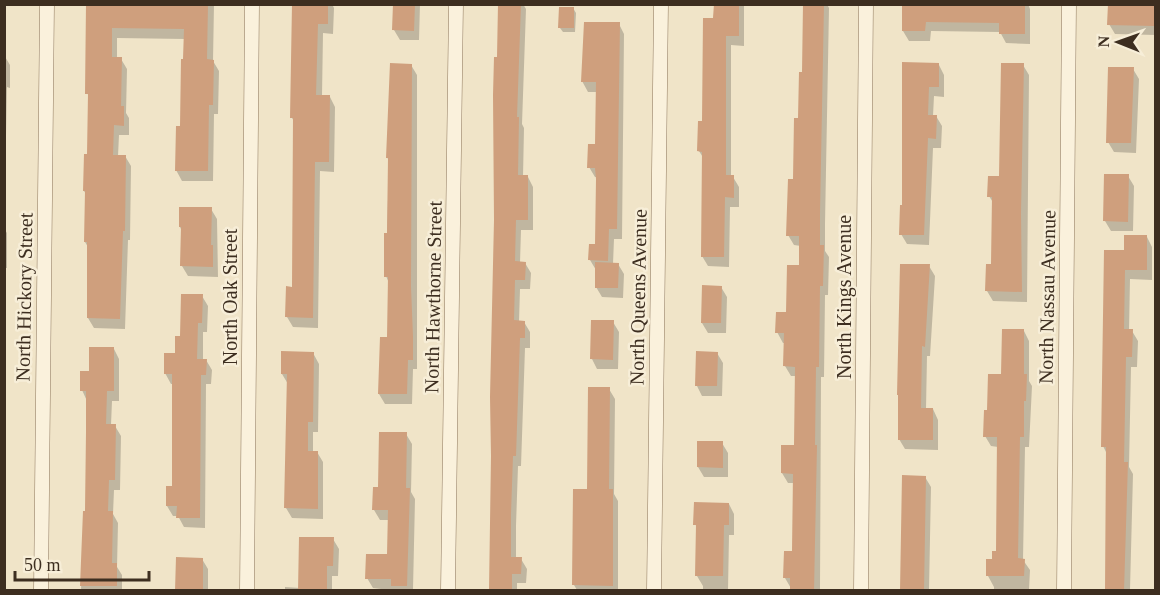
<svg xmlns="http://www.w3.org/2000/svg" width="1160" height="595" font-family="Georgia,serif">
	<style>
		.shadow { fill: #0003 }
		.building { fill: #cf9f7d }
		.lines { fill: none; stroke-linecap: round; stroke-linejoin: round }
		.minor-casing { stroke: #8d765c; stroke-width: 15 }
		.minor { stroke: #faf1dc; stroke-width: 14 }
		.labels { text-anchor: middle; stroke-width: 5; stroke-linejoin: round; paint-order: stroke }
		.street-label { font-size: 20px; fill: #3d2e20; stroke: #f7eed8 }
	</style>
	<rect width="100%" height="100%" fill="#f0e4c8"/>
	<path class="shadow" d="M 88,4 L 214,4 L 213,61 L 219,71 L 218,114 L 214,114 L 213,181 L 182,181 L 176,170 L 181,127 L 185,39 L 117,38 L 117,59 L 121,59 L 127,69 L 126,113 L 129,118 L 129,135 L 119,135 L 118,156 L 125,156 L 131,166 L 130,240 L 128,240 L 125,329 L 94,328 L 88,318 L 88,247 L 85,242 L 86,194 L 84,191 L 89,156 L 90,98 L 87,93 Z
		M 294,4 L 332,4 L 334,8 L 333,34 L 323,33 L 322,96 L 330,97 L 335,107 L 334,172 L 320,171 L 318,328 L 293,327 L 287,317 L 287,288 L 293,288 L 295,123 L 292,118 Z
		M 394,4 L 420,4 L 419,40 L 400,40 L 394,30 Z
		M 499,4 L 523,4 L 526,9 L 522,124 L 524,128 L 523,177 L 528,177 L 533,187 L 533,230 L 521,230 L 520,263 L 525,263 L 531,273 L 530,289 L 520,289 L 519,322 L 524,322 L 530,332 L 530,348 L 525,348 L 521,466 L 518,466 L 516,526 L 516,559 L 521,559 L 527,569 L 526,583 L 517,583 L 517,590 L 491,590 Z
		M 715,4 L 744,4 L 744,46 L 731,45 L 731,177 L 733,177 L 739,187 L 739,207 L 730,207 L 729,267 L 708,266 L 702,256 L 704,159 L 699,151 Z
		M 804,4 L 827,4 L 829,8 L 825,224 L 825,251 L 829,257 L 828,295 L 825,295 L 824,377 L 821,377 L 820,590 L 792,590 L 785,578 L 794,552 L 795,483 L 788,483 L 782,473 L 795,447 L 797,376 L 791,376 L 785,366 L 785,343 L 783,343 L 777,332 L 788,313 L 800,267 L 801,246 L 794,245 L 788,235 L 795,181 L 803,74 Z
		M 904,4 L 1028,4 L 1030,9 L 1030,44 L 1006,43 L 1000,32 L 931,31 L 930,41 L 909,41 L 903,31 Z
		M 1109,4 L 1156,5 L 1156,35 L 1115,34 L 1109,24 Z
		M 573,8 L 576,13 L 575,32 L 563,32 L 560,28 Z
		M 619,24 L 624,34 L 622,239 L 614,239 L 613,264 L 618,264 L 624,274 L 623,298 L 602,297 L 596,287 L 596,270 L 590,260 L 596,246 L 597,177 L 595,177 L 589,167 L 597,146 L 597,92 L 588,92 L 582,81 Z
		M 4,55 L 10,65 L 10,88 L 7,87 L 6,136 Z
		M 904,64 L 939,65 L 944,75 L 944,97 L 934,96 L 933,116 L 936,116 L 942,126 L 941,148 L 933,148 L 929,245 L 907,244 L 901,234 L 903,206 Z
		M 411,65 L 417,75 L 417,369 L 413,369 L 412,404 L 385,404 L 379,394 L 388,338 L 389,283 L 386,276 L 389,161 L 387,157 Z
		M 1023,65 L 1029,75 L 1027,302 L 993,301 L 987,291 L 993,266 L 994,204 L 989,196 L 1000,178 Z
		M 1133,69 L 1139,79 L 1136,153 L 1114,152 L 1108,142 Z
		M 1128,176 L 1134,186 L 1133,231 L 1111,231 L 1105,221 Z
		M 211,209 L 217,219 L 218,277 L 188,276 L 182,266 L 182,231 L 180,227 Z
		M 4,228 L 7,233 L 7,268 L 4,268 Z
		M 1147,237 L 1152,247 L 1152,280 L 1130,279 L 1129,331 L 1132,331 L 1138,341 L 1137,367 L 1131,367 L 1129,467 L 1133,474 L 1130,590 L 1107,590 L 1107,454 L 1103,446 L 1125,252 Z
		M 929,266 L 935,276 L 930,356 L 927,356 L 926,409 L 933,409 L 938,420 L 938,450 L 905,449 L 899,439 Z
		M 721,287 L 727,297 L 726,333 L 708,333 L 702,323 Z
		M 202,296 L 208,306 L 207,332 L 203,332 L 203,360 L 206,360 L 212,370 L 211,384 L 206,384 L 205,528 L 184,527 L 178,516 L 173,516 L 167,506 L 173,488 L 174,384 L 171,384 L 165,373 L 176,355 L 182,337 Z
		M 613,322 L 619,332 L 618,369 L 597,369 L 592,359 Z
		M 1024,331 L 1029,341 L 1029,381 L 1032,386 L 1029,447 L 1025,447 L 1023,560 L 1030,570 L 1029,590 L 994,590 L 994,587 L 988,576 L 998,553 L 998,447 L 991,446 L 985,436 L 989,412 L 1002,375 Z
		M 114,349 L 119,359 L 119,401 L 112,401 L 111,425 L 115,426 L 121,436 L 120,490 L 114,490 L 113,514 L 118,523 L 117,567 L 122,575 L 122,590 L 81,590 L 84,512 L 86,512 L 87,401 L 82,390 L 90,373 Z
		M 313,353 L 319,364 L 318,432 L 313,432 L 313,452 L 317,452 L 323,462 L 323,519 L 292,518 L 286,508 L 288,384 L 282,374 Z
		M 717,353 L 723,363 L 722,396 L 702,396 L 697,386 Z
		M 609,389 L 615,399 L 614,494 L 618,501 L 618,590 L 577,590 L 574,585 Z
		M 406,434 L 412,444 L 411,492 L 415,499 L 413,590 L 381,590 L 381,589 L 373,588 L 367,578 L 389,556 L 389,520 L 380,520 L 374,510 L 380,489 Z
		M 722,443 L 728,453 L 728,477 L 704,477 L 698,467 Z
		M 925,477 L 931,487 L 929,590 L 901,590 Z
		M 729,504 L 734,514 L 734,535 L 729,535 L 728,590 L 703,590 L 703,586 L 697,576 L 698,529 L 695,524 Z
		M 333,539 L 339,549 L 338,576 L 332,576 L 332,590 L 285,590 L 285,587 L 300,588 Z
		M 202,559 L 208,569 L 208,590 L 177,590 Z"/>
	<path class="building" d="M 86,4 L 208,4 L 207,59 L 214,60 L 213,105 L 209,105 L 208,171 L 175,171 L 176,126 L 180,126 L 181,59 L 183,59 L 184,29 L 112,28 L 112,57 L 122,57 L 121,106 L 124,106 L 124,126 L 114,125 L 113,155 L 126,155 L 125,231 L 123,231 L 120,319 L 87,318 L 87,242 L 84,242 L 85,191 L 83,191 L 84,154 L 87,154 L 88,94 L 85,94 Z
		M 292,4 L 328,4 L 328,24 L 318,24 L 316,95 L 330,95 L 329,162 L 315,162 L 313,318 L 285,317 L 286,286 L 292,287 L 293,118 L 290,118 Z
		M 393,4 L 415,4 L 414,31 L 392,30 Z
		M 498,4 L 521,4 L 517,117 L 519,117 L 518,175 L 528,175 L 528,220 L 516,220 L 515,261 L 526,262 L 525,280 L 515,280 L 514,320 L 525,321 L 525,338 L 520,338 L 516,456 L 513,456 L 511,514 L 511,557 L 522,557 L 521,574 L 512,574 L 512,591 L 489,591 L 491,456 L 490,397 L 494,220 L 493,95 L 494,57 L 497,57 Z
		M 714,4 L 739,4 L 739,36 L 726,36 L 726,175 L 734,175 L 734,198 L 725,197 L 724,257 L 701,257 L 702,152 L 697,151 L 698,121 L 702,121 L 703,18 L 713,18 Z
		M 803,4 L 824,4 L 820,213 L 820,245 L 824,245 L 823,286 L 820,286 L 819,367 L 816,367 L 815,445 L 817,445 L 814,591 L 790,590 L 790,578 L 783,578 L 784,551 L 792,551 L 793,474 L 781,473 L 781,445 L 794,445 L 795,367 L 783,366 L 784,333 L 775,333 L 776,312 L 786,312 L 787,265 L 799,265 L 799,236 L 786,236 L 788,179 L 793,179 L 794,118 L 798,118 L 799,72 L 802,72 Z
		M 902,4 L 1025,4 L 1025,34 L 999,34 L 999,23 L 926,22 L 925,31 L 902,31 Z
		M 1108,4 L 1155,4 L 1155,26 L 1107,25 Z
		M 559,7 L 574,7 L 574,28 L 558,28 Z
		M 584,22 L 620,22 L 617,229 L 609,229 L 608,261 L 588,260 L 589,244 L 595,244 L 596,179 L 595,168 L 587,168 L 588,144 L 595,144 L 596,82 L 581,82 Z
		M 902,62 L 939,63 L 939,87 L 929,87 L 928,115 L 937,115 L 936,139 L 928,138 L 924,235 L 899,235 L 900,205 L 902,205 Z
		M 390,63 L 412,64 L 411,287 L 413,337 L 413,360 L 408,360 L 407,394 L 378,394 L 380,337 L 387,337 L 388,277 L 384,277 L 384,233 L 387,233 L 388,158 L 386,158 Z
		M 1001,63 L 1024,63 L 1021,213 L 1022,292 L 985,291 L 986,264 L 991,264 L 992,197 L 987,197 L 988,176 L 999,176 Z
		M 1108,67 L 1134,67 L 1131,143 L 1106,143 Z
		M 1104,174 L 1129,174 L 1128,222 L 1103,221 Z
		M 179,207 L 212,207 L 211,245 L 213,245 L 213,267 L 180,266 L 181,227 L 179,227 Z
		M 1124,235 L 1147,235 L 1147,270 L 1125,270 L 1124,329 L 1133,329 L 1132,357 L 1126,357 L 1124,462 L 1128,462 L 1124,591 L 1105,591 L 1106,447 L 1101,447 L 1104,250 L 1124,250 Z
		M 595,262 L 619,263 L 618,288 L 595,288 Z
		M 900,264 L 930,264 L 925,347 L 922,346 L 921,408 L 933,408 L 933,440 L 898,440 L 898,395 L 897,395 Z
		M 702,285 L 722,286 L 721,323 L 701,323 Z
		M 181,294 L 203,294 L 202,323 L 198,323 L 197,359 L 207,359 L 206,375 L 201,375 L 200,518 L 176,518 L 177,506 L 166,506 L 166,486 L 172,486 L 172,374 L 164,374 L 164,353 L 175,353 L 175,336 L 180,336 Z
		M 591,320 L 614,320 L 613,360 L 590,359 Z
		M 1002,329 L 1024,329 L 1024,374 L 1027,374 L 1026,401 L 1024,401 L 1024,437 L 1020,437 L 1018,558 L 1025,559 L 1024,576 L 986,576 L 986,559 L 992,559 L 992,551 L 996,551 L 997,437 L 983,437 L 984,410 L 987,410 L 988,374 L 1001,374 Z
		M 89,347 L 114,347 L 114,391 L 107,391 L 106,424 L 116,424 L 115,480 L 109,480 L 108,511 L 113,511 L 112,563 L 117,563 L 117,586 L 80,586 L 83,511 L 85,511 L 86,432 L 86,391 L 80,391 L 80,371 L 89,371 Z
		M 281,351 L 314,352 L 313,422 L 308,422 L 308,451 L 318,451 L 318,509 L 284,508 L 287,374 L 281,374 Z
		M 696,351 L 718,352 L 717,386 L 695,386 Z
		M 588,387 L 610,387 L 609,489 L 613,489 L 613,586 L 572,585 L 573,489 L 587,489 Z
		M 379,432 L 407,432 L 406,488 L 410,488 L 407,586 L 391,586 L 391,579 L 365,579 L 366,554 L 387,554 L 388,510 L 372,510 L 373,487 L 378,487 Z
		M 697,441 L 723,441 L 723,468 L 697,467 Z
		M 902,475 L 926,476 L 924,591 L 900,591 Z
		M 694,502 L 729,503 L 729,525 L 724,525 L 723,576 L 695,576 L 696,525 L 693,525 Z
		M 299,537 L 334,537 L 333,566 L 327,566 L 327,591 L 298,591 Z
		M 176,557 L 203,558 L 203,591 L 175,591 Z"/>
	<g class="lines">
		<g class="minor-casing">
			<path id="minor" d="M 41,590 L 47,4
				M 247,590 L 252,4
				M 448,590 L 456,4
				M 654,590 L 661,4
				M 861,590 L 866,4
				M 1064,590 L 1069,4"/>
		</g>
		<use href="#minor" class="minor"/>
	</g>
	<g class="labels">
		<g class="street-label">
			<text transform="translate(24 297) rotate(-89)" y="7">North Hickory Street</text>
			<text transform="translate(230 297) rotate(-90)" y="7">North Oak Street</text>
			<text transform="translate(433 297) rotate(-89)" y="7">North Hawthorne Street</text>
			<text transform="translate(638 297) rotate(-89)" y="7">North Queens Avenue</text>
			<text transform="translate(844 297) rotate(-90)" y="7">North Kings Avenue</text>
			<text transform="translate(1047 297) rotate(-89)" y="7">North Nassau Avenue</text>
		</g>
	</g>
	<rect width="1160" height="595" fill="none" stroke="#3d2e20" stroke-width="12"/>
	<g transform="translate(1118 42) rotate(271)" stroke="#f7eed8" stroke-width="4.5" paint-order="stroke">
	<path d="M0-4.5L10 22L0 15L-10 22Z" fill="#3d2e20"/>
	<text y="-9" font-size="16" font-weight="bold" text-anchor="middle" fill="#3d2e20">N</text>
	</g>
	<path d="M15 571v9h134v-9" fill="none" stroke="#3d2e20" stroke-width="3"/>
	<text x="24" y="571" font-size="18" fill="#3d2e20" stroke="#f7eed8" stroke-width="4.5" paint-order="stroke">50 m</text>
</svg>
